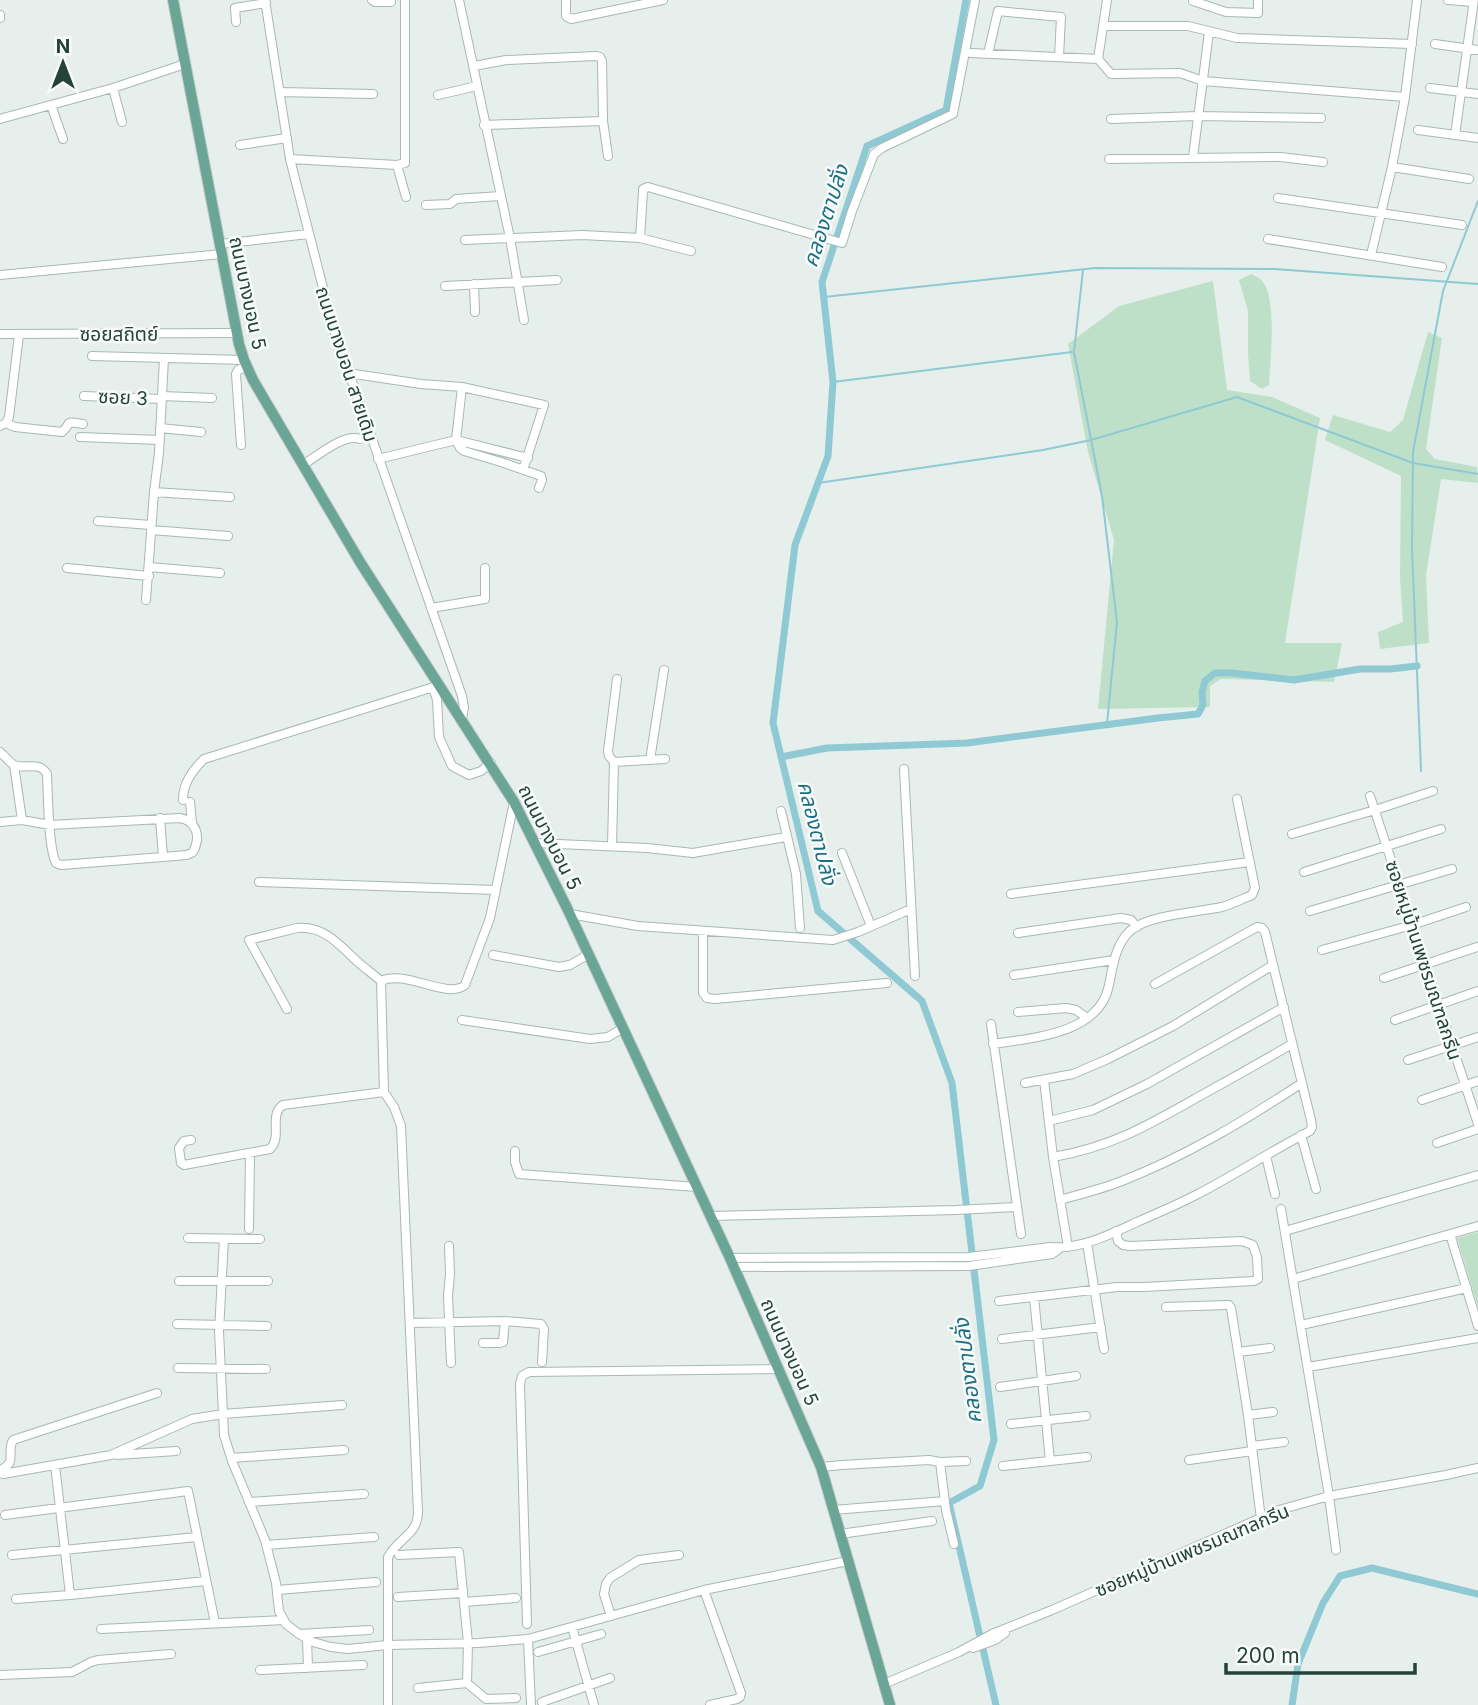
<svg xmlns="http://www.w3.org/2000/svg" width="1478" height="1705" font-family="Inter,'Noto Sans Thai',sans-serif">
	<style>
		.green { fill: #bfe0c8 }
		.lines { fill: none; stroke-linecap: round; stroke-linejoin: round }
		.stream { stroke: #8ec9d4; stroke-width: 2 }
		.canal { stroke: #8ec9d4; stroke-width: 7 }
		.minor-casing { stroke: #a8b8b2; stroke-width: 10 }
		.major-casing { stroke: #c2cac8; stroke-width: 12 }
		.minor { stroke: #fff; stroke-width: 8 }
		.major { stroke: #6aa596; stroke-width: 10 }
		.labels { text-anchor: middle; stroke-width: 5; stroke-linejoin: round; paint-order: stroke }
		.street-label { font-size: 19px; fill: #24423a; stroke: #f7fbf9 }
		.water-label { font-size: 21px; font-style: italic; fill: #1c6f80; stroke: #f7fbf9 }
	</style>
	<rect width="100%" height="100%" fill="#e6efeb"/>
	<path class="green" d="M 1251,274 C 1255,276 1258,277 1261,280 C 1278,295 1270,363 1269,385 L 1262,389 L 1250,381 L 1248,354 L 1248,311 L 1239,280 Z
		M 1213,281 L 1227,390 L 1272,397 L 1320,418 L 1285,643 L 1342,643 L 1334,682 L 1221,679 L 1210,686 L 1210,707 L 1098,709 L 1114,540 L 1088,452 L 1068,344 L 1119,306 Z
		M 1428,332 L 1442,338 L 1426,449 L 1435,459 L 1477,467 L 1478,483 L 1441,479 L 1426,575 L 1429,643 L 1380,649 L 1378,632 L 1403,622 L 1400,578 L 1401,476 L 1325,440 L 1333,415 L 1390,432 L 1403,420 Z
		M 1478,1232 L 1478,1307 L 1457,1238 Z"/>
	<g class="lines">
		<path class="stream" d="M 1083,270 L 1074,352 L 1102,496 L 1117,622 L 1107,724
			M 824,297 L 1095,268 L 1275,269 L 1478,284
			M 833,382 L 1072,352
			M 818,483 L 1043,450 L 1091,440 L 1237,397 L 1413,463 L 1478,474
			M 1421,771 L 1412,548 L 1413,452 L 1443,291 L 1478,201"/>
		<path class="canal" d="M 966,0 L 946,110 L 867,146 L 822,282 L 833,382 L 828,456 L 795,545 L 773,723 L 818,911 L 922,1001 L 952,1083 L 994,1440 L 980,1486 L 949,1503 L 996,1705
			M 781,757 L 827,748 L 967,743 L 1158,718 L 1198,714 L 1203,705 L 1202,692 L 1205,681 L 1215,673 L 1232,673 L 1294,680 L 1360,669 L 1390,669 L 1417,666
			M 1292,1705 L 1298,1664 L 1323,1603 L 1340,1576 L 1372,1568 L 1478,1594"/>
		<g class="minor-casing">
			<path id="minor" d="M 265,0 L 290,159 L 333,327 L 462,696 L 464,707 L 462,719
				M 372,0 L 375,2 L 391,2
				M 459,0 L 510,238 L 524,320
				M 566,0 L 566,16 L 571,19 L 663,0
				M 1107,0 L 1098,59 L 1111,74 L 1180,73 L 1203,81 L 1405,97
				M 1448,0 L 1473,2
				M 1193,1 L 1226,12 L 1258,13 L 1258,0
				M 0,15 L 0,18
				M 236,22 L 235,8 L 266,3
				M 1103,26 L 1188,26 L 1237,38 L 1412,44
				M 1435,44 L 1478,50
				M 971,53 L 1098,59
				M 988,54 L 998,11 L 1061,17 L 1059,57
				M 474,66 L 506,60 L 596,56 L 600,57 L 602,61 L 603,121 L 608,156
				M 113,88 L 122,122
				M 1430,88 L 1478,94
				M 280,92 L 373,94
				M 438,95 L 477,86
				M 51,105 L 63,139
				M 0,119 L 113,88 L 185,64
				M 1111,119 L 1198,116 L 1321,118
				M 484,125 L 603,121
				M 1418,130 L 1478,138
				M 1455,135 L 1474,0
				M 240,145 L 287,138
				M 1193,157 L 1209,32
				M 290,159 L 397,165 L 405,163 L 405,0
				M 1109,159 L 1280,157 L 1323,162
				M 397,165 L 406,197
				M 1392,167 L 1469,179
				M 1278,198 L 1462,225
				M 426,205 L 450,204 L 456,199 L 500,196
				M 640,238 L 643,192 L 643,189 L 648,187 L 842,243 L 852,211 L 874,154 L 882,148 L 953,114 L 975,0
				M 1268,239 L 1442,267
				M 465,240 L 582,235 L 640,238 L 691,251
				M 220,244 L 308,234
				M 1371,255 L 1392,167 L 1405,97 L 1417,0
				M 0,275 L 222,254
				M 474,284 L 475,312
				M 445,286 L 557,280
				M 0,334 L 237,333
				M 92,356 L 244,360
				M 348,373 L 421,384 L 462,387 L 544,405 L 523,470
				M 462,387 L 456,440 L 460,448 L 464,451 L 501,462 L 541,476 L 542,480 L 539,488
				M 84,396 L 162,399
				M 162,396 L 212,398
				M 6,423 L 9,417 L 19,335
				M 0,426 L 6,423 L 15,427 L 62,432 C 73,422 63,421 83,424
				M 160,428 L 201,432
				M 80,437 L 160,440
				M 241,445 L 236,374 L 238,370 L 247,366
				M 378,459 L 456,440 L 528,458
				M 303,465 C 317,456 344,433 360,439
				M 154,492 L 230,497
				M 98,521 L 151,525
				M 151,530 L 228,536
				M 149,567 L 220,573
				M 67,568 L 149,576
				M 146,600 L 154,492 L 159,453 L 164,358
				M 431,608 L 485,599 L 485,568
				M 433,687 L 437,700 L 439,737 L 452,766 L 469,775 L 481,771 L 491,763
				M 0,752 C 4,755 9,762 14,765 C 25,770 39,760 47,774 C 48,793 48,848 56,863 L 61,865 L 163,857 L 160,818
				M 650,760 L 664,670
				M 614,762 L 665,759
				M 14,765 L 22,820
				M 904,769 L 915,976
				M 1370,796 L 1478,1124
				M 183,800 C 183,783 192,771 204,759 L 440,685
				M 190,802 L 192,823
				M 781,811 L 796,874 L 800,928
				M 0,822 L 22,820 L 50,825 L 180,818 C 197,821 201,837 193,852 L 187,855 L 163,857
				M 1292,834 L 1375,810 L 1433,791
				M 536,843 L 647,848 L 693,853 L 786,837
				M 612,846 L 614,762 L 609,756 L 608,751 L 617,679
				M 842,853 L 871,926
				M 1304,872 L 1441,829
				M 259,882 L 496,890
				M 1011,894 L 1249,862
				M 1310,911 L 1452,869
				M 570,914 L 638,926 L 833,940 L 858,932 L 911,909
				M 703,931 L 703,993 L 707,998 L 715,999 L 887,983
				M 1018,933 L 1121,918 L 1131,920 L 1137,927
				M 1322,950 L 1412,925 L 1466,907
				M 493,955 L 559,967 L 570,965 L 589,954
				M 1014,975 L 1114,960
				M 1384,978 L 1477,947
				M 381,981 L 384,1092 L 394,1107 L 401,1126 L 418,1512 C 418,1535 398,1538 388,1557 L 388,1705
				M 381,981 C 406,969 447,1000 465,985 L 490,918 L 514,802
				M 287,1009 L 249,940 L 297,928 C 325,925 341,947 359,963 C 366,969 374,975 381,981
				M 1018,1012 L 1066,1008 L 1076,1010 L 1087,1018
				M 462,1020 L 590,1039 L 608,1037 L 623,1028
				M 1395,1020 L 1478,991
				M 991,1024 L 1021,1234
				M 993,1044 C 1032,1038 1100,1034 1109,985 C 1113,966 1115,945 1130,931 C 1147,915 1198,912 1222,907 C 1232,904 1242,899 1252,895 L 1255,888 L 1237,799
				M 1408,1060 L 1478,1037
				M 1044,1080 L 1053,1157 L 1068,1247
				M 1025,1083 L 1073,1074 L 1108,1059 L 1173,1026 L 1273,965
				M 1422,1100 L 1478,1081
				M 1049,1121 L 1093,1110 L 1147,1084 L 1284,1007
				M 1301,1135 L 1316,1189
				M 191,1140 L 184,1141 L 179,1148 L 181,1163 L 184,1165 L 270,1149 C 283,1137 268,1115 283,1105 L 384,1092
				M 1437,1143 L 1478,1129
				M 515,1151 L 515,1162 L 519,1174 L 697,1187
				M 1266,1156 L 1275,1194
				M 1053,1157 C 1111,1147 1147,1126 1198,1097 C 1229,1080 1261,1062 1292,1044
				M 1060,1200 C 1081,1194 1102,1189 1122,1181 C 1186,1156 1244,1121 1302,1083
				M 710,1216 L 956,1210 L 1016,1207
				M 249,1229 L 250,1153
				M 1285,1231 L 1478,1175
				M 1450,1234 L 1478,1326
				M 188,1238 L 260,1239
				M 224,1239 L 219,1331 L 224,1435 L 232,1461 L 265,1540 L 276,1583 L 279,1611 L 286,1624 L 299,1634 L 313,1642 L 331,1647 L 348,1649 L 387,1645 L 478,1643 L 528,1639 L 704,1590
				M 1087,1243 L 1104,1349
				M 449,1246 L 450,1274 L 448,1296 L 451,1363
				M 730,1258 L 969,1257 L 1050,1247 C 1080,1250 1111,1234 1137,1222 C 1157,1213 1177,1205 1196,1195 C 1235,1175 1271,1151 1310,1131 L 1312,1127 L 1311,1120 L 1265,932 L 1262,928 L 1257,927 L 1155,984
				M 734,1267 L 969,1266 L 1052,1254 L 1060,1248
				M 1293,1279 L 1478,1226
				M 179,1281 L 268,1281
				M 1034,1297 L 1050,1461
				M 999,1301 L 1117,1287 L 1144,1287 L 1254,1281 L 1258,1279 L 1257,1257 L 1253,1245 L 1242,1241 L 1130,1246 L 1123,1245 L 1118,1241 L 1116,1231
				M 1166,1307 L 1226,1305 L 1229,1305 L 1231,1308 L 1248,1415 L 1261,1519
				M 410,1323 L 505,1321 L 541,1324 L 544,1329 L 542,1362
				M 177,1324 L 267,1326
				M 1301,1325 L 1467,1288
				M 1002,1339 L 1101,1327
				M 483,1343 L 499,1343 L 503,1342 L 505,1321
				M 1238,1352 L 1270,1348
				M 1308,1367 L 1478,1338
				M 178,1368 L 266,1369
				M 1000,1387 L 1076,1376
				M 1248,1415 L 1273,1412
				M 1011,1424 L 1086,1416
				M 1252,1446 L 1284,1442
				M 117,1455 L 176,1451
				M 231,1458 L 344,1450
				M 1189,1460 L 1252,1451
				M 940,1462 L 966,1461
				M 55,1465 L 70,1595 L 206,1581
				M 1003,1466 L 1087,1457
				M 821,1467 L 842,1465 L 929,1460 L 940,1462 L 946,1510 L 954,1544
				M 0,1470 C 18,1463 6,1453 13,1440 L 157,1393
				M 3,1474 L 111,1455 L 192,1419 L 223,1414 L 342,1405
				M 249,1502 L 364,1494
				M 833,1510 L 945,1501
				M 5,1515 L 188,1491 L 215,1623
				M 840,1534 L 932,1521
				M 266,1545 L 374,1537
				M 1336,1550 L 1329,1496 L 1446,1475 L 1478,1468
				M 12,1555 L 197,1537
				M 399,1555 L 459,1552 L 468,1643 L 467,1683 L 486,1699 L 516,1698
				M 277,1590 L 376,1582
				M 398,1597 L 463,1593
				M 16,1599 L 70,1595
				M 464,1602 L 516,1598
				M 611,1616 L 604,1594 L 606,1584 L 610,1578 L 639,1560 L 679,1555
				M 527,1624 L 520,1384 L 522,1376 L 529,1372 L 778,1369
				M 572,1627 L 594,1705
				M 101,1629 L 284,1620
				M 299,1634 L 369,1630
				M 307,1639 L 308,1668
				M 528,1639 L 531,1705
				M 973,1648 L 995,1640 L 1005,1633
				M 538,1652 L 601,1634
				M 260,1670 L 363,1665
				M 0,1675 L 72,1672 L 91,1662 L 98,1660 L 171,1654
				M 884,1684 L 959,1652 L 992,1634 L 1052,1610 L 1279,1510 L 1329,1496 L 1281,1209
				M 418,1688 L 467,1683
				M 542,1702 L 610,1678
				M 710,1705 L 737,1699 L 740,1697 L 741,1693 L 704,1590 L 848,1561"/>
		</g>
		<g class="major-casing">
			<path id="major" d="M 173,0 L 239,344 L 244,360 L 253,380 L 360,562 L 514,802 L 567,908 L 730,1258 L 821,1467 L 890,1705"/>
		</g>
		<use href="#minor" class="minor"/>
		<use href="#major" class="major"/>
	</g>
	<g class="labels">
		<g class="street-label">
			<text transform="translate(248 293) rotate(78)" y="7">ถนนบางบอน 5</text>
			<text x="119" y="341">ซอยสถิตย์</text>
			<text transform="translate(347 364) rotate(72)" y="7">ถนนบางบอน สายเดิม</text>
			<text transform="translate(123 397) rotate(3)" y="7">ซอย 3</text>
			<text transform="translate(550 837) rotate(63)" y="7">ถนนบางบอน 5</text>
			<text transform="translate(1424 960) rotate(72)" y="7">ซอยหมู่บ้านเพชรมณฑลกรีน</text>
			<text transform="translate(790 1352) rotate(66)" y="7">ถนนบางบอน 5</text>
			<text transform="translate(1192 1550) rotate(-23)" y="7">ซอยหมู่บ้านเพชรมณฑลกรีน</text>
		</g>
		<g class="water-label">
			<text transform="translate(826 216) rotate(-72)" y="7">คลองตาปลั่ง</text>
			<text transform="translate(817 833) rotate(76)" y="7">คลองตาปลั่ง</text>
			<text transform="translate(968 1371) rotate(-97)" y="7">คลองตาปลั่ง</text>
		</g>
	</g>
	<g transform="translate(63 63)" stroke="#f7fbf9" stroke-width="5" paint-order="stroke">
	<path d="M0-5L12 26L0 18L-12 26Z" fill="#24423a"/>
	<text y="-10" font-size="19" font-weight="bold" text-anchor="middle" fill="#24423a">N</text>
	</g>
	<path d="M1226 1663v10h189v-10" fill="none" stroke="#24423a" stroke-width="3.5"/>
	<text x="1236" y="1663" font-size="21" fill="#24423a" stroke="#f7fbf9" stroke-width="5" paint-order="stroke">200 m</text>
</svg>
